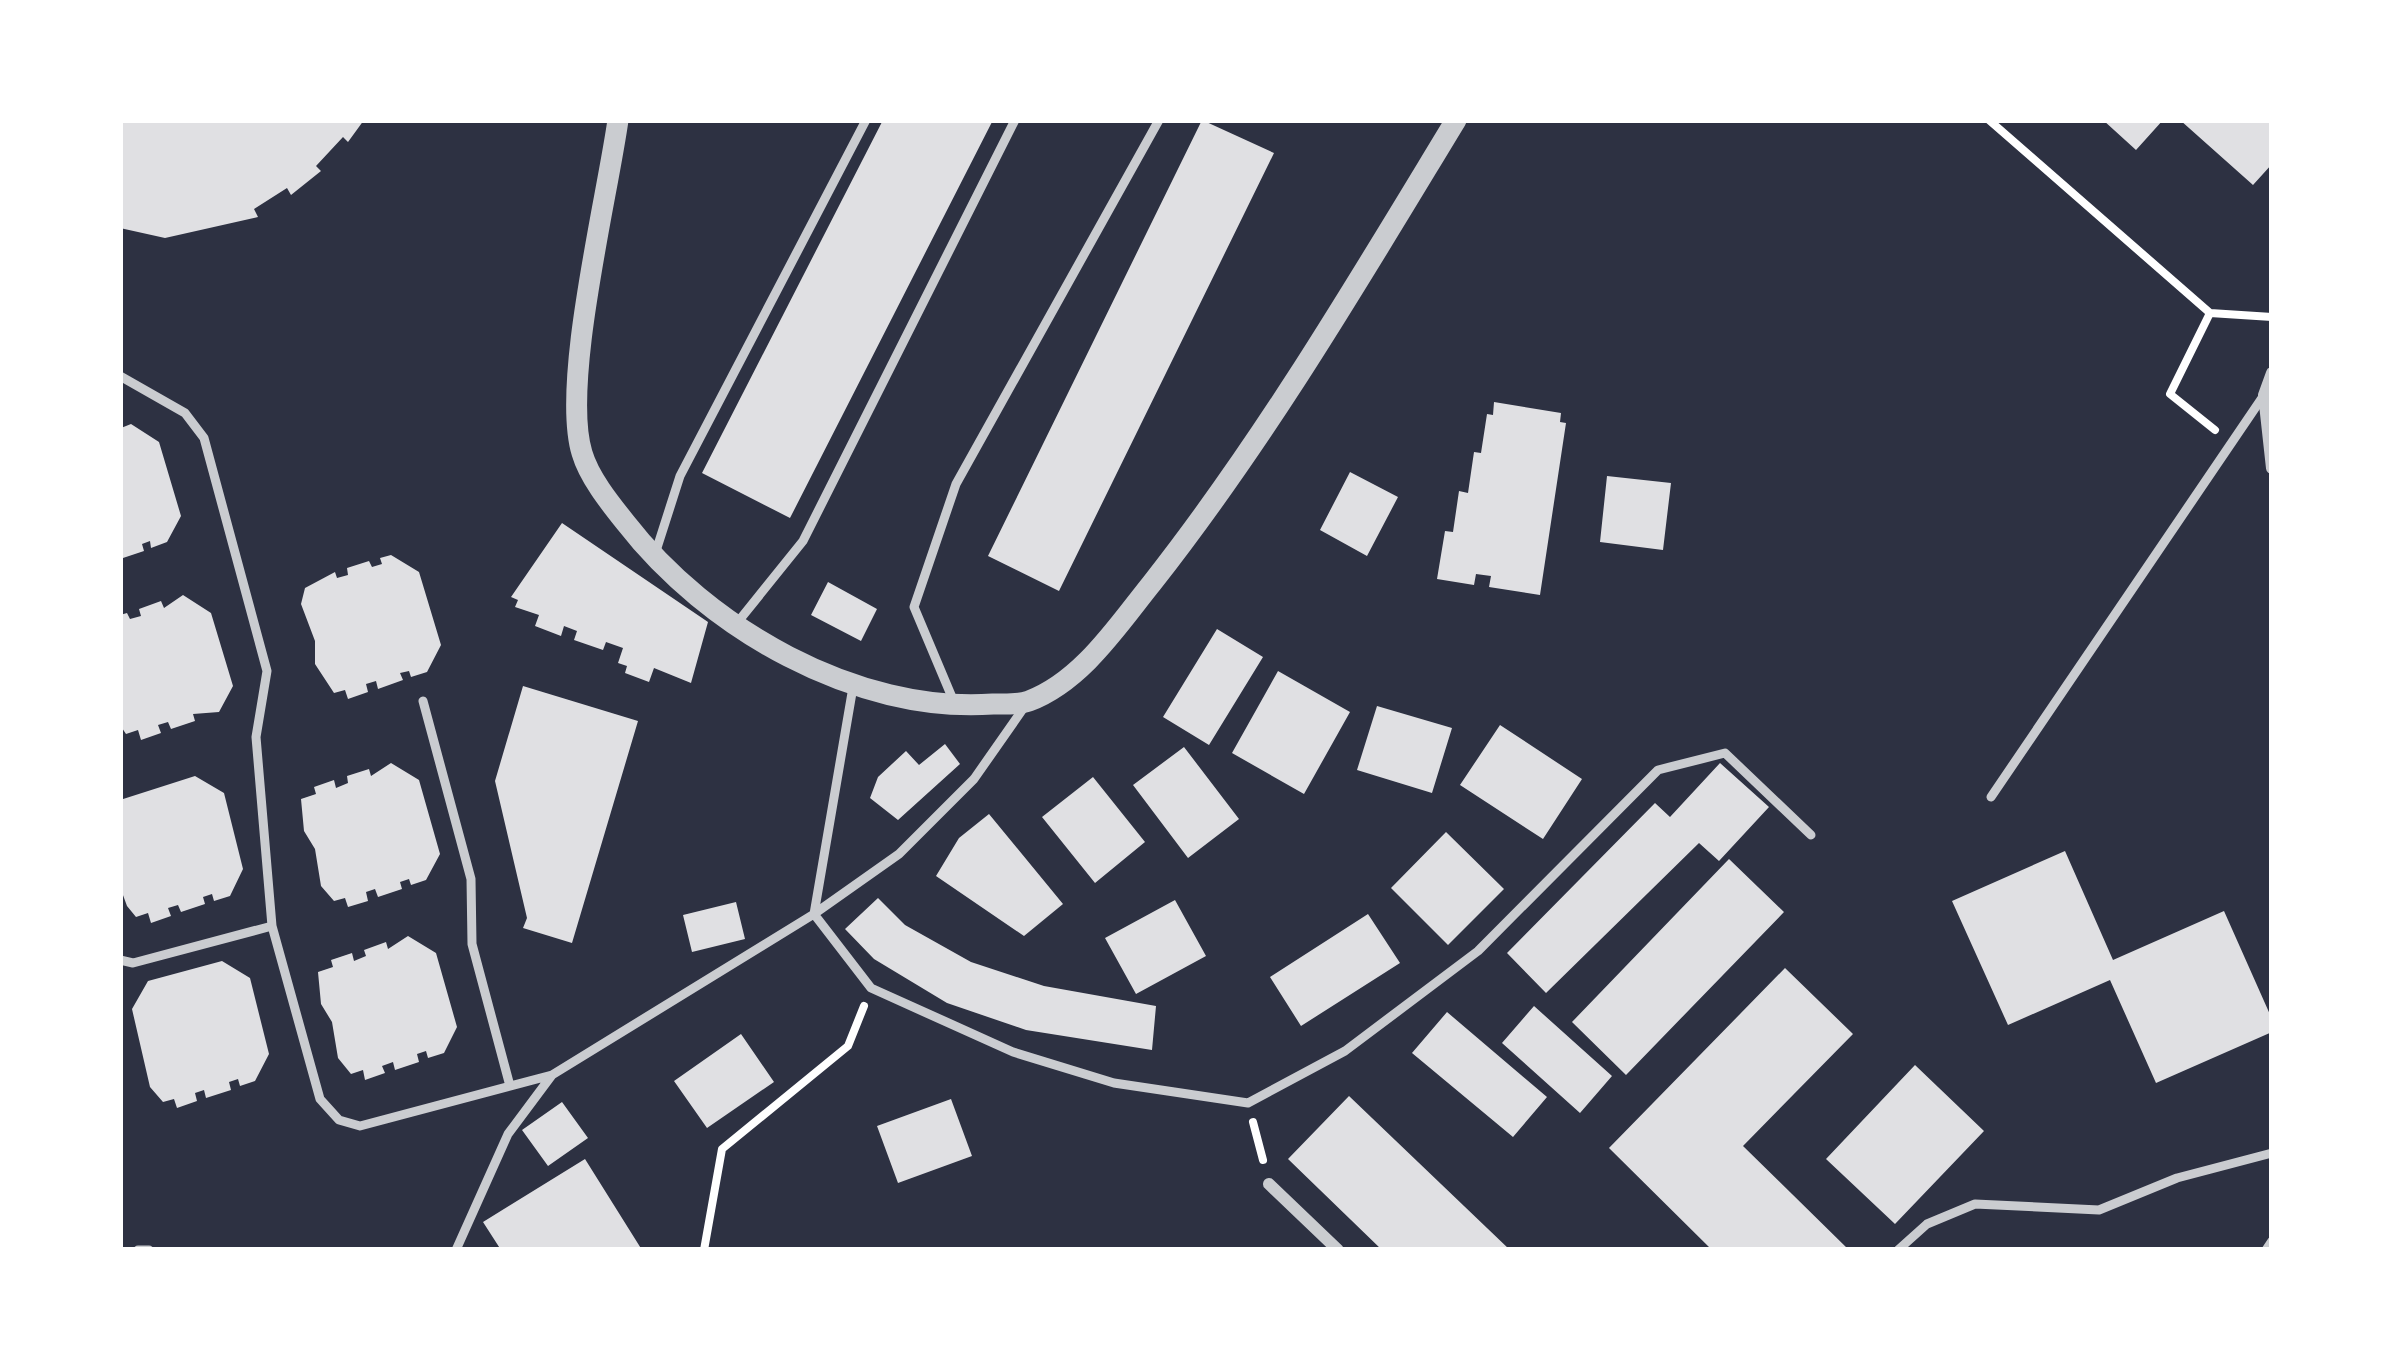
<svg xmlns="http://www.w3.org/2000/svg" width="2392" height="1370" font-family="Manrope,sans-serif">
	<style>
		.building { fill: #e0e0e3 }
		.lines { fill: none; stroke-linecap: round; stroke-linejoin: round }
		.path { stroke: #fff; stroke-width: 8 }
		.service { stroke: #caccd0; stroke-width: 9 }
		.minor { stroke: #caccd0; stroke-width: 12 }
		.tertiary { stroke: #caccd0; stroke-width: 21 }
	</style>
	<rect width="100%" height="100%" fill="#2d3142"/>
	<path class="building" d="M 120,120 L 364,120 L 348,142 L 343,137 L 316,166 L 321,171 L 291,195 L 287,188 L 254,209 L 258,217 L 165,238 L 120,228 Z
		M 883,120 L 993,120 L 790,518 L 702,473 Z
		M 1202,120 L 1274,153 L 1059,591 L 988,556 Z
		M 2103,120 L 2163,120 L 2136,150 Z
		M 2180,120 L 2272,120 L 2272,164 L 2253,185 Z
		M 1494,402 L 1561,413 L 1560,422 L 1566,423 L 1540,595 L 1489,587 L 1491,576 L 1476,574 L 1474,585 L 1437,579 L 1445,531 L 1453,532 L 1459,491 L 1468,493 L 1474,452 L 1481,453 L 1487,414 L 1493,415 Z
		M 131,424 L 159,442 L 181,516 L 167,542 L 151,548 L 150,541 L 142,544 L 144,551 L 120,559 L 120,435 L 121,428 Z
		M 1350,472 L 1398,497 L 1367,556 L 1320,530 Z
		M 1607,476 L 1671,483 L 1663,550 L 1600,542 Z
		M 562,523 L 708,622 L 691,683 L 654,668 L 649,682 L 625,673 L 627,666 L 618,663 L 623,648 L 606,642 L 603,650 L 574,640 L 577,631 L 564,626 L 561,636 L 535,626 L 539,615 L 515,607 L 518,600 L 511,597 Z
		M 391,555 L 419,572 L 441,645 L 427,672 L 411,677 L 409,671 L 400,673 L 403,680 L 378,689 L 376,681 L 366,684 L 368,692 L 348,699 L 345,690 L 334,693 L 315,664 L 315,641 L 301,604 L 305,588 L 335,572 L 337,578 L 348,575 L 347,568 L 369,561 L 372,567 L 382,564 L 380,558 Z
		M 828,582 L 877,609 L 861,641 L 811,615 Z
		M 183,595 L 211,613 L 233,686 L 219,712 L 193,714 L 195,721 L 171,729 L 168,722 L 158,725 L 161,733 L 141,740 L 138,730 L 126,734 L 120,725 L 120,615 L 127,613 L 130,619 L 141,616 L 139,609 L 161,601 L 164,608 Z
		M 1217,629 L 1263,657 L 1209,745 L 1163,717 Z
		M 1278,671 L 1350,712 L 1304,794 L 1232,753 Z
		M 523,686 L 638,721 L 572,943 L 523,928 L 527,918 L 495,781 Z
		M 1377,706 L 1452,728 L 1432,793 L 1357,770 Z
		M 1500,725 L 1582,779 L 1543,839 L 1460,785 Z
		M 945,744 L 960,764 L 898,820 L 870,798 L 878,777 L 906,751 L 919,765 Z
		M 1184,747 L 1239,819 L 1188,858 L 1133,785 Z
		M 391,763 L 419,780 L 440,854 L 426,880 L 411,885 L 409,879 L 400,882 L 402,889 L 378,897 L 375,889 L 366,892 L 368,901 L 348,907 L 345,898 L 334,901 L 321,886 L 315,849 L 304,831 L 301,799 L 316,794 L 314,787 L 334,780 L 336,788 L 348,783 L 347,776 L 369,769 L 371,776 Z
		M 1720,763 L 1769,807 L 1719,861 L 1699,843 L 1546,993 L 1507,953 L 1655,803 L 1670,817 Z
		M 195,776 L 224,793 L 243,869 L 230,896 L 214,901 L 212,894 L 203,897 L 205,904 L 181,912 L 178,905 L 168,908 L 171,916 L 151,923 L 148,913 L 136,917 L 127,906 L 120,887 L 120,800 Z
		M 1093,777 L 1145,842 L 1095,883 L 1042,817 Z
		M 989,814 L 1063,904 L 1024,936 L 936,876 L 959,838 Z
		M 1446,832 L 1504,889 L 1448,945 L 1391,888 Z
		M 2065,851 L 2113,960 L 2224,911 L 2272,1019 L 2272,1032 L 2156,1083 L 2110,980 L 2008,1025 L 1952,901 Z
		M 1729,859 L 1784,912 L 1626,1075 L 1572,1022 Z
		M 878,898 L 905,925 L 971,962 L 1044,986 L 1156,1006 L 1152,1050 L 1026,1030 L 947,1003 L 874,959 L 845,929 Z
		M 1175,900 L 1206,956 L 1136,994 L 1105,938 Z
		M 736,902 L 745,939 L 692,952 L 683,915 Z
		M 1368,914 L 1400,963 L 1301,1026 L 1270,977 Z
		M 408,936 L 436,953 L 457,1027 L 444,1053 L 428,1058 L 426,1051 L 417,1054 L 419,1062 L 395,1070 L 393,1062 L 382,1066 L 385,1073 L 365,1080 L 363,1070 L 351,1074 L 338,1058 L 332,1022 L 321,1004 L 318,972 L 333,967 L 331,960 L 352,953 L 354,961 L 366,956 L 364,950 L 386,942 L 388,949 Z
		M 222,961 L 250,978 L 269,1054 L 255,1081 L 240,1086 L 238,1079 L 229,1082 L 231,1090 L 206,1098 L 204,1090 L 195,1093 L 197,1101 L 177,1108 L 174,1099 L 163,1102 L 150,1087 L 132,1009 L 148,981 Z
		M 1785,968 L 1853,1034 L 1743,1146 L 1849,1250 L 1712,1250 L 1609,1148 Z
		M 1534,1006 L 1612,1076 L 1580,1113 L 1502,1043 Z
		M 1447,1012 L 1547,1097 L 1513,1137 L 1412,1053 Z
		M 741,1034 L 774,1082 L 707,1128 L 674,1081 Z
		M 1915,1065 L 1984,1131 L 1895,1224 L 1826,1159 Z
		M 1349,1096 L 1510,1250 L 1382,1250 L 1288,1159 Z
		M 951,1099 L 972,1156 L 898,1183 L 877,1126 Z
		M 562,1102 L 588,1138 L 548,1166 L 522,1130 Z
		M 585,1159 L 642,1250 L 501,1250 L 483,1222 Z"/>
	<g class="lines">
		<path class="path" d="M 1989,120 L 2210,313 L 2272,317
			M 2210,313 L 2170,394 L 2215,430
			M 1253,1122 L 1263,1160
			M 704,1250 L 722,1149 L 848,1046 L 864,1006"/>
		<path class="service" d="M 120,376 L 185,413 L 204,438 L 267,671 L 256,737 L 272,926 L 320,1099 L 339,1120 L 360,1126 L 552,1075
			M 656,551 L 680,476 L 866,120
			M 737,623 L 803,541 L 1015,120
			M 853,687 L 814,914 L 871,988 L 1013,1052 L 1114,1083 L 1248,1103 L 1345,1051 L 1478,951 L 1658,770 L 1725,753 L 1811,835
			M 423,701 L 471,879 L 472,944 L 510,1086
			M 954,702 L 914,607 L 956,484 L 1159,120
			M 1991,797 L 2264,395
			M 120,960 L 133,963 L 272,926
			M 138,1250 L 149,1250
			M 456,1250 L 508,1134 L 552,1075 L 814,914 L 899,854 L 974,779 L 1025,706
			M 1898,1250 L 1927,1224 L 1975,1204 L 2099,1210 L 2177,1178 L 2272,1153
			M 2266,1250 L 2272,1241"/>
		<path class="minor" d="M 2272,373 L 2264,395 L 2272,468
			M 1269,1184 L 1338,1250"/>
		<path class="tertiary" d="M 618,120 C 607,199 561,384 582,453 C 589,477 609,502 625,522 C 707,628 856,714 993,704 C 1004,704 1019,705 1029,701 C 1082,681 1118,625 1152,583 C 1266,438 1360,278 1456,120"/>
	</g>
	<rect width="2392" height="1370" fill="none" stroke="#ffffff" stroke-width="246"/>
</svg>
